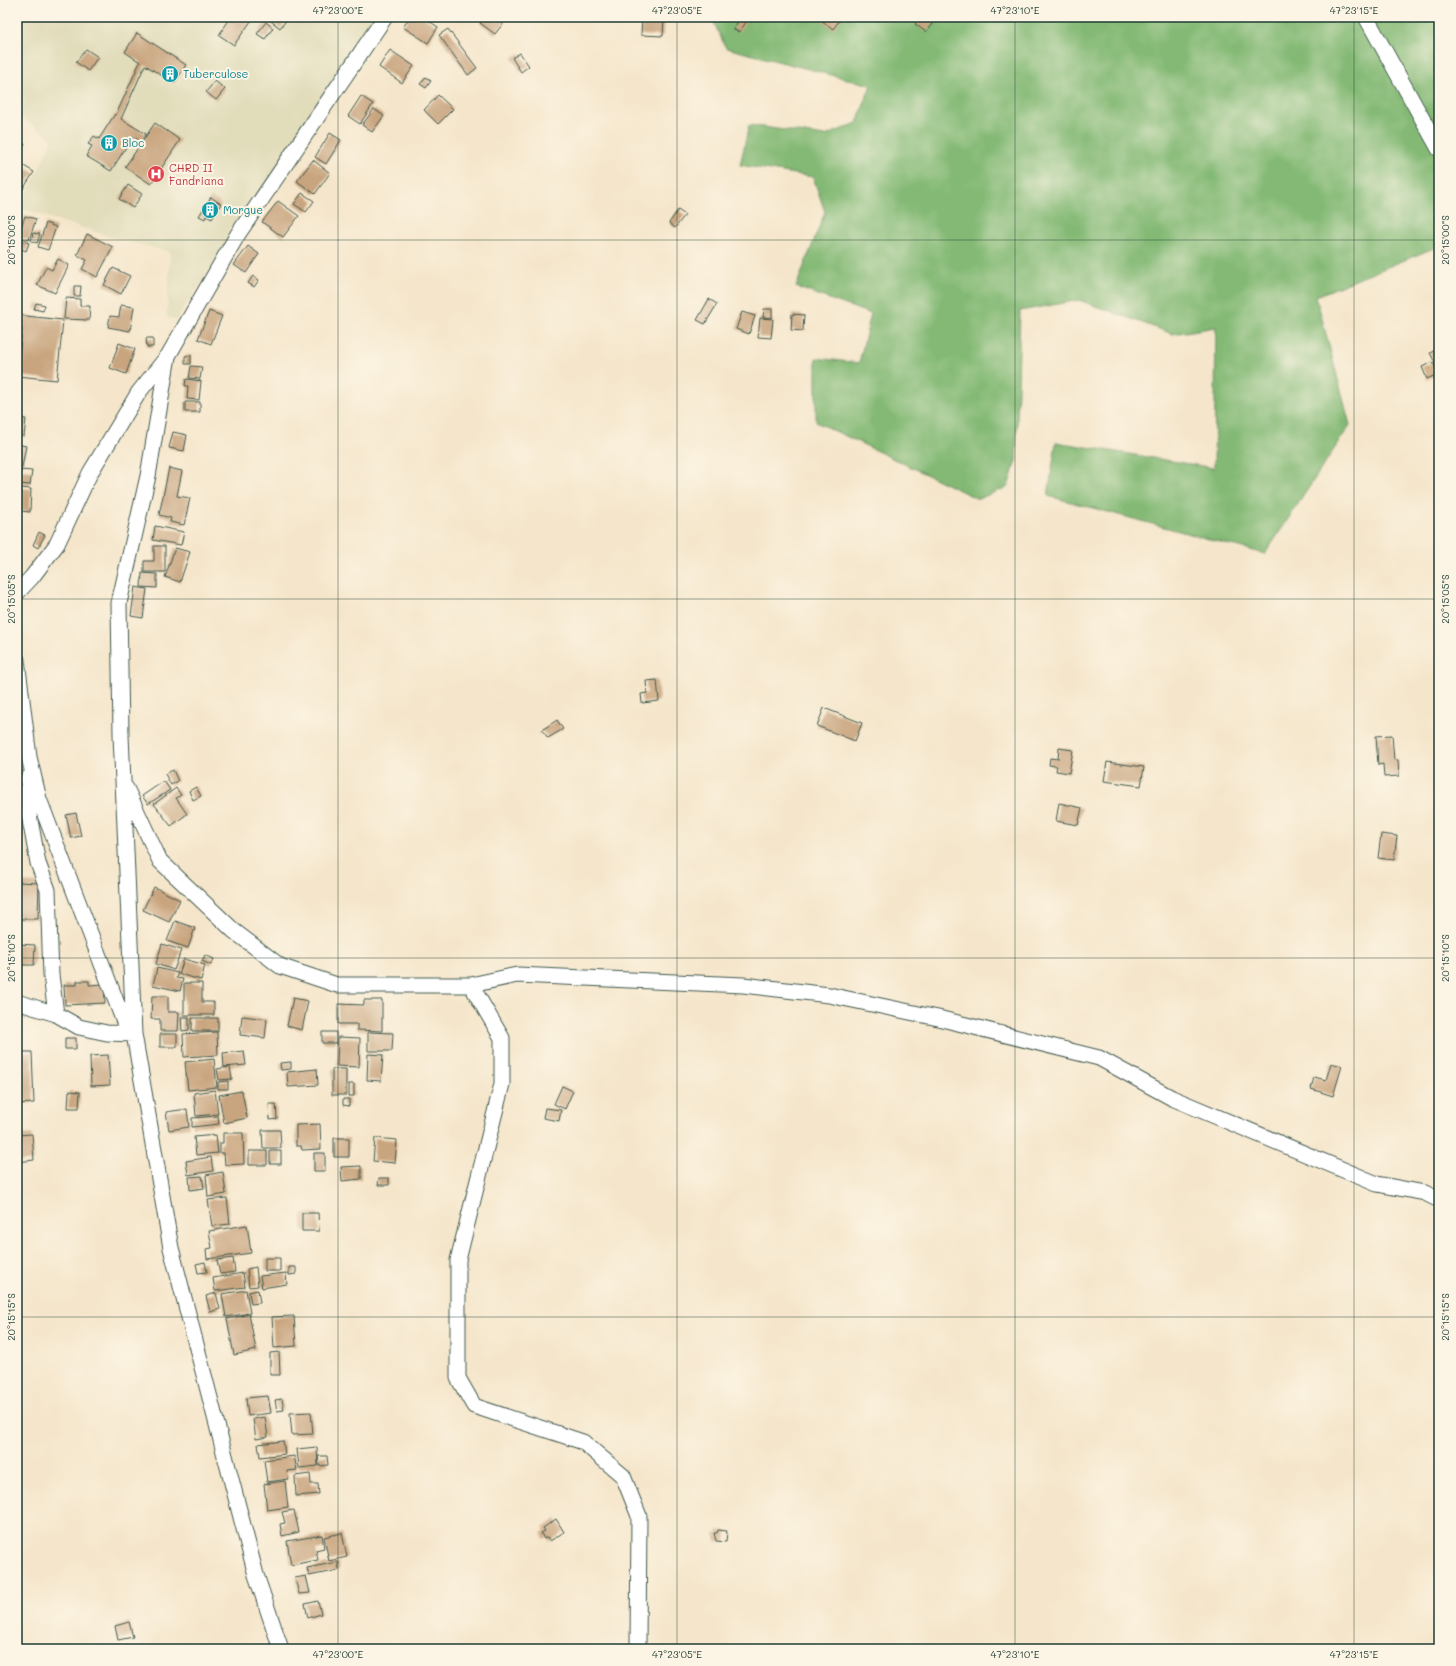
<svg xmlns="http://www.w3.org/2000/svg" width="1456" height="1666" font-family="Mali,sans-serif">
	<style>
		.built { fill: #e1dcba }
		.forest { fill: #83b975; stroke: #517b54 }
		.building { fill: #c9a57f }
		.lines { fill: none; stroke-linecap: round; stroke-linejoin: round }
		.minor-casing { stroke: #3f564b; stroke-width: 17 }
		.minor { stroke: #fff; stroke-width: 15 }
		.ticks { fill: none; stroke: #1f3d34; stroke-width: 1; stroke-opacity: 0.45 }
		.labels { text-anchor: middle; stroke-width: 4; stroke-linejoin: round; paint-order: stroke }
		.culture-label { font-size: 11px; fill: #0d838f; stroke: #fcf5e5; text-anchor: start }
		.health-label { font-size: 11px; fill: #be3a42; stroke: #fcf5e5; text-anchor: start }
		.neatline { fill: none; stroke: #1f3d34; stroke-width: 1.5 }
		.ticks-label { font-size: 10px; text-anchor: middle; fill: #1f3d34 }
	</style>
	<rect width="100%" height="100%" fill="#fcf5e5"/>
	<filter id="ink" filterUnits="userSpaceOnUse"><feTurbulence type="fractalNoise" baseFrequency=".025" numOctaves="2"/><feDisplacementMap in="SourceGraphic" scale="8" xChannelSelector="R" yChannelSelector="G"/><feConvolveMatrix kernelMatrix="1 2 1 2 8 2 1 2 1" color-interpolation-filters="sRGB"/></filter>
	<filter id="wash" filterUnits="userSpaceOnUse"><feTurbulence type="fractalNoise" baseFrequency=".012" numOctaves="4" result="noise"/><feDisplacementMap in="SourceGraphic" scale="16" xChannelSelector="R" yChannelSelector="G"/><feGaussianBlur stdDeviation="0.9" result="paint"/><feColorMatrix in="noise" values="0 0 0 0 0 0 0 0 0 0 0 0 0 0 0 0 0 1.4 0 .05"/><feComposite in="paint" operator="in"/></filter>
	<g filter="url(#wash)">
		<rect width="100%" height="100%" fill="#f5e6cb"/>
		<path class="built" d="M 17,17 L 382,17 L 176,320 L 167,317 L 170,252 L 114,238 L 20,208 L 53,139 L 17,115 Z
			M 17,721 L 23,766 L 19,814 L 17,814 Z"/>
		<path class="forest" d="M 711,17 L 1439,17 L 1439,246 L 1316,296 L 1350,425 L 1265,554 L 1048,496 L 1056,442 L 1214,468 L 1216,327 L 1173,334 L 1079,300 L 1020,311 L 1016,461 L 1008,487 L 978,499 L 816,422 L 816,358 L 859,363 L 871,314 L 796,287 L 825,212 L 813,177 L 740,165 L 749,125 L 825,136 L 857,123 L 871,85 L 726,48 Z"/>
		<g id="blocks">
			<path class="building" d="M 231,17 L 254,17 L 234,45 L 219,35 Z
				M 274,17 L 289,17 L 280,28 L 271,21 Z
				M 410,17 L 423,17 L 438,27 L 428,43 L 403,27 Z
				M 484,17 L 508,17 L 495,34 L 480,23 Z
				M 642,17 L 664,17 L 663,36 L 641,35 Z
				M 741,17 L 747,21 L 739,32 L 733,29 Z
				M 817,17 L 842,17 L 833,29 Z
				M 921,17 L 937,17 L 926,32 L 915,24 Z
				M 266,22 L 273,28 L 265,39 L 257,34 Z
				M 448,29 L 477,68 L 468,75 L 439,35 Z
				M 137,33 L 186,65 L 174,83 L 145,65 L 121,119 L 146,134 L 141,142 L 133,136 L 111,171 L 86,156 L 92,146 L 88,144 L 94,136 L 99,139 L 115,114 L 116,115 L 140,62 L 125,52 Z
				M 86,49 L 98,57 L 88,71 L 76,62 Z
				M 390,50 L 414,66 L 402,83 L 379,67 Z
				M 520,53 L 529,66 L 521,72 L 512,58 Z
				M 426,77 L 431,81 L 426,88 L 420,84 Z
				M 215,81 L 225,89 L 216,100 L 206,92 Z
				M 438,95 L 453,109 L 438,124 L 424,110 Z
				M 361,96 L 373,104 L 360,124 L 348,116 Z
				M 374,109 L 384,116 L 372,132 L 362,125 Z
				M 155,123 L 180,140 L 151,184 L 125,167 Z
				M 330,133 L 341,140 L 326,164 L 315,157 Z
				M 17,135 L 25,145 L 17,152 Z
				M 313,160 L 330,173 L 315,194 L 297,181 Z
				M 22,165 L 34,172 L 23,189 L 17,186 L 17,173 Z
				M 128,185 L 142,194 L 133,208 L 119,199 Z
				M 302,193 L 314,201 L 306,212 L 294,204 Z
				M 211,197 L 221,204 L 212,219 L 206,216 L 205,219 L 199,216 Z
				M 278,201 L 299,216 L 283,237 L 262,222 Z
				M 678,210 L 685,215 L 675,228 L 669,223 Z
				M 25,216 L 36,219 L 29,240 L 18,237 Z
				M 46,223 L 56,227 L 48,250 L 38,247 Z
				M 33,233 L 40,234 L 37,243 L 31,241 Z
				M 87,234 L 113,247 L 97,277 L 82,269 L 87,260 L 77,255 Z
				M 17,239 L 29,243 L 26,251 L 17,247 Z
				M 248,246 L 259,254 L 246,273 L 234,265 Z
				M 58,259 L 69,265 L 55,293 L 37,285 L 46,267 L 52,270 Z
				M 113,268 L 130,276 L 121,294 L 104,285 Z
				M 253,276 L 259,280 L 254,287 L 248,283 Z
				M 74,286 L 81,286 L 80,296 L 74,296 Z
				M 66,298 L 80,299 L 80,306 L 90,306 L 89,320 L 64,319 Z
				M 709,299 L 717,304 L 705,324 L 697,320 Z
				M 36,303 L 45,305 L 43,311 L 34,309 Z
				M 121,305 L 134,307 L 130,331 L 108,327 L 110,316 L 119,317 Z
				M 764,309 L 772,309 L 772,318 L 763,317 Z
				M 209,311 L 222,316 L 211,344 L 198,339 Z
				M 742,312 L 755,316 L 749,334 L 736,329 Z
				M 792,314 L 804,315 L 803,331 L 791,330 Z
				M 17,315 L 63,320 L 57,380 L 17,376 L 22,329 L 17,328 Z
				M 760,318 L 773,319 L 771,338 L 758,337 Z
				M 146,338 L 153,338 L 153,347 L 147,347 Z
				M 119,343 L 135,349 L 126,374 L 110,368 Z
				M 1439,348 L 1439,370 L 1430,353 Z
				M 191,355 L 191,364 L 185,364 L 185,356 Z
				M 1433,362 L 1438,374 L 1427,379 L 1422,367 Z
				M 191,366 L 202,367 L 200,379 L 189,378 Z
				M 186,379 L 201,381 L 199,400 L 187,399 L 188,386 L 185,386 Z
				M 185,402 L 200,402 L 200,412 L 185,412 Z
				M 17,418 L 26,419 L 24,436 L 17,435 Z
				M 173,432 L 187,435 L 184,451 L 169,448 Z
				M 17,444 L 26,446 L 22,467 L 17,466 Z
				M 169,468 L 182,471 L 177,496 L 190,498 L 184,525 L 170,522 L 171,518 L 159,515 Z
				M 21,470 L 32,471 L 30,485 L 19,484 Z
				M 21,488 L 31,489 L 30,512 L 20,511 Z
				M 155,526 L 184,532 L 181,545 L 153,540 Z
				M 39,532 L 45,535 L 38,548 L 33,545 Z
				M 154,546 L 165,546 L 165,572 L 144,572 L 144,561 L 154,561 Z
				M 175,548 L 190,552 L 180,582 L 165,577 Z
				M 142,573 L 157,574 L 157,588 L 141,587 Z
				M 135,587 L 147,589 L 143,618 L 131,616 Z
				M 657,680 L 659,701 L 642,703 L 641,694 L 647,693 L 646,681 Z
				M 824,708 L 862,723 L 855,741 L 817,726 Z
				M 557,720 L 563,729 L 548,738 L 542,730 Z
				M 1392,735 L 1394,760 L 1398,760 L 1399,776 L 1384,777 L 1383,764 L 1378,765 L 1376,736 Z
				M 1059,748 L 1073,750 L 1069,773 L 1056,771 L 1057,766 L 1049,765 L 1050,758 L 1058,759 Z
				M 1107,762 L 1144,767 L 1141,786 L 1104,781 Z
				M 173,770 L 178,781 L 171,785 L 165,774 Z
				M 164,781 L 170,790 L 148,804 L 142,796 Z
				M 196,787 L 201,796 L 193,800 L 189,791 Z
				M 176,788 L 181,795 L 176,798 L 187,814 L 171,826 L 154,804 Z
				M 1059,803 L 1082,808 L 1078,825 L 1056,821 Z
				M 76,813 L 81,836 L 71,838 L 66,815 Z
				M 1381,834 L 1397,836 L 1394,860 L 1378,858 Z
				M 17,882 L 39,883 L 38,919 L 17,919 Z
				M 154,887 L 180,900 L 169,922 L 143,910 Z
				M 175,921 L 195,928 L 188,948 L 167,941 Z
				M 17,944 L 35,945 L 34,965 L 17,965 Z
				M 162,944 L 181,950 L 174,970 L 156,964 Z
				M 205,955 L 214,959 L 211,965 L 202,961 Z
				M 184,959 L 205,965 L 201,980 L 179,974 Z
				M 157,968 L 178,973 L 176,978 L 183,979 L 180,991 L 153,985 Z
				M 77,981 L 89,981 L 89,985 L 104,984 L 105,1003 L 65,1005 L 64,985 L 77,985 Z
				M 184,983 L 202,983 L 202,1002 L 214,1002 L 214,1015 L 184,1015 Z
				M 152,996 L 168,996 L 168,1012 L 179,1012 L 178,1031 L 160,1031 L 160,1019 L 151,1019 Z
				M 293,998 L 308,1001 L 302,1030 L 287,1026 Z
				M 364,1000 L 382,1000 L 382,1031 L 357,1030 L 357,1024 L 338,1024 L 338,1004 L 364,1005 Z
				M 242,1016 L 267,1019 L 265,1038 L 240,1035 Z
				M 181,1017 L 189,1017 L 189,1030 L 182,1031 Z
				M 192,1018 L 218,1018 L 218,1031 L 192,1031 Z
				M 217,1032 L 218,1055 L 184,1057 L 183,1034 Z
				M 322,1032 L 336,1032 L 336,1043 L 322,1043 Z
				M 368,1032 L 393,1033 L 392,1051 L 368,1051 Z
				M 160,1034 L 177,1034 L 177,1047 L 160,1047 Z
				M 338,1037 L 360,1038 L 359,1067 L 337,1066 Z
				M 65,1038 L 76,1038 L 76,1049 L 65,1049 Z
				M 244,1051 L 246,1065 L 224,1067 L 223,1053 Z
				M 17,1052 L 32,1052 L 34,1103 L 17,1104 Z
				M 368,1054 L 383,1055 L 381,1081 L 367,1080 Z
				M 108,1055 L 110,1085 L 91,1086 L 90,1056 Z
				M 214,1059 L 217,1087 L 188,1090 L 185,1062 Z
				M 291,1062 L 291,1069 L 281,1070 L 280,1063 Z
				M 1331,1063 L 1342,1066 L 1333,1096 L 1311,1089 L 1314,1077 L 1326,1080 Z
				M 230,1067 L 232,1079 L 219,1080 L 217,1069 Z
				M 317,1069 L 318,1085 L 288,1087 L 287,1072 Z
				M 332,1069 L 346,1069 L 346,1095 L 332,1095 Z
				M 228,1081 L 228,1089 L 218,1089 L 218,1082 Z
				M 349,1084 L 354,1084 L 354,1096 L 349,1096 Z
				M 562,1086 L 573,1091 L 565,1109 L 554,1104 Z
				M 215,1090 L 218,1114 L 196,1116 L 194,1093 Z
				M 69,1091 L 80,1092 L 79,1108 L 68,1108 Z
				M 242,1091 L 247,1118 L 224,1123 L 219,1095 Z
				M 343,1099 L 349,1099 L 349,1106 L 343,1105 Z
				M 269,1104 L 276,1104 L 277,1119 L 270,1120 Z
				M 545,1108 L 561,1110 L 559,1121 L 543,1118 Z
				M 187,1109 L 189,1127 L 169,1130 L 166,1112 Z
				M 218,1116 L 219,1124 L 192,1127 L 192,1118 Z
				M 320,1124 L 321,1149 L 302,1150 L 301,1146 L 296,1146 L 296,1125 Z
				M 262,1130 L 280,1130 L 281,1148 L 263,1148 Z
				M 223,1133 L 243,1133 L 244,1164 L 225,1165 L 224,1153 L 220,1153 L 220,1143 L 223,1143 Z
				M 32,1134 L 34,1160 L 17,1162 L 17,1135 Z
				M 216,1135 L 218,1153 L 196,1155 L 194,1137 Z
				M 334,1138 L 349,1138 L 349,1157 L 334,1157 Z
				M 375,1138 L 397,1140 L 395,1163 L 373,1161 Z
				M 249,1151 L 267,1151 L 267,1165 L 249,1165 Z
				M 270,1151 L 281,1151 L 281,1164 L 270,1164 Z
				M 314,1153 L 325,1153 L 325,1171 L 314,1171 Z
				M 211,1157 L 213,1171 L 188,1175 L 186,1161 Z
				M 361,1166 L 361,1179 L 342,1181 L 341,1167 Z
				M 223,1172 L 226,1194 L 208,1197 L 206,1175 Z
				M 202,1176 L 204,1188 L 190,1190 L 189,1177 Z
				M 379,1178 L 389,1178 L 389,1185 L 378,1185 Z
				M 227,1198 L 230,1224 L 212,1226 L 208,1200 Z
				M 302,1213 L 318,1213 L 319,1231 L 302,1231 Z
				M 247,1225 L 251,1253 L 207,1259 L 206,1249 L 212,1248 L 209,1231 Z
				M 233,1258 L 235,1272 L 220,1274 L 217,1260 Z
				M 265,1258 L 280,1258 L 280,1271 L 265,1271 Z
				M 205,1262 L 207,1272 L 198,1273 L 196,1264 Z
				M 256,1267 L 258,1286 L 249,1287 L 247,1269 Z
				M 289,1267 L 296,1267 L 296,1274 L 289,1275 Z
				M 243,1273 L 245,1287 L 215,1291 L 213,1278 Z
				M 286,1273 L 287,1284 L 262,1288 L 260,1276 Z
				M 246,1290 L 250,1313 L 226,1317 L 222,1294 Z
				M 258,1290 L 260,1303 L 251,1304 L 249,1292 Z
				M 216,1293 L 220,1309 L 210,1312 L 206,1296 Z
				M 249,1314 L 256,1350 L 234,1355 L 227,1319 Z
				M 294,1316 L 296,1346 L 274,1348 L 272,1317 Z
				M 279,1352 L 280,1375 L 270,1375 L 270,1353 Z
				M 268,1396 L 271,1413 L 248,1416 L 246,1398 Z
				M 282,1399 L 284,1410 L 277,1411 L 275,1400 Z
				M 311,1412 L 313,1434 L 292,1435 L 290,1413 Z
				M 265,1417 L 268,1437 L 256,1439 L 253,1419 Z
				M 283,1441 L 285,1454 L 260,1457 L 258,1444 Z
				M 317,1447 L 318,1466 L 299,1468 L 297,1449 Z
				M 294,1456 L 297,1470 L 287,1471 L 288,1479 L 267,1482 L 264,1460 Z
				M 318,1456 L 327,1456 L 328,1465 L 319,1466 Z
				M 310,1474 L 311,1484 L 318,1484 L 319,1494 L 296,1496 L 295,1476 Z
				M 285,1481 L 288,1507 L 267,1510 L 264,1484 Z
				M 294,1510 L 299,1532 L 282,1536 L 280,1524 L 285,1523 L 282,1512 Z
				M 556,1519 L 564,1532 L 550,1541 L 547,1537 L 544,1539 L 541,1533 L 545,1531 L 543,1528 Z
				M 718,1530 L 727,1531 L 726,1542 L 716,1541 L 714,1533 L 717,1533 Z
				M 342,1533 L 347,1557 L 329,1561 L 324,1537 Z
				M 322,1535 L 324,1548 L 316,1550 L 318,1560 L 291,1565 L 287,1541 Z
				M 338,1562 L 339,1570 L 309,1576 L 307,1568 Z
				M 306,1576 L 310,1593 L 299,1594 L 295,1578 Z
				M 318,1601 L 321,1614 L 308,1618 L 305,1604 Z
				M 129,1622 L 133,1637 L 118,1640 L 115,1626 Z"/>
		</g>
	</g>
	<g filter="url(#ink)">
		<use href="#blocks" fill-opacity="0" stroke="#3f564b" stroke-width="1"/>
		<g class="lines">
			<g class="minor-casing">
				<path id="minor" d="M 1366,17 L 1439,149
					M 17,593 L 32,577 L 57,544 L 90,473 L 139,392 L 167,357
					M 17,660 L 29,757 L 39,799 L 124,1022 L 134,1034
					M 28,778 L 28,809 L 38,863 L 48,890 L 51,975 L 56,1014
					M 126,788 L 160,861 L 234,931 L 280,966 L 337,985 L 471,985 L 517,975 L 743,985 L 829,995 L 938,1018 L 1099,1058 L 1172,1098 L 1377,1184 L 1425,1193 L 1439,1200
					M 471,985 L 502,1038 L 502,1084 L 458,1260 L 458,1378 L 474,1406 L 583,1442 L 623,1476 L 639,1516 L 638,1649
					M 17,1002 L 56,1014 L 79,1027 L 107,1033 L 134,1034
					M 281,1649 L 256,1575 L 171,1248 L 134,1034 L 121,735 L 119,603 L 148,476 L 168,356 L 238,234 L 385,17"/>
			</g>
			<use href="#minor" class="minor"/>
		</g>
	</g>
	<path class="ticks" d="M 338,17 L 338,1649M 677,17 L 677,1649M 1015,17 L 1015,1649M 1354,17 L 1354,1649M 17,240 L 1439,240M 17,599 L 1439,599M 17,958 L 1439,958M 17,1317 L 1439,1317"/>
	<defs>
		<g id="building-disc" transform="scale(0.9)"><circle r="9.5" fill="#0f9aa8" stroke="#fcf5e5"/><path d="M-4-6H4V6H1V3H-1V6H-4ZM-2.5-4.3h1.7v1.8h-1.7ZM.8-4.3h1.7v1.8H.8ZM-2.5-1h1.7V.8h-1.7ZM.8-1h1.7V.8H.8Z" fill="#fff"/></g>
		<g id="hospital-disc" transform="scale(0.9)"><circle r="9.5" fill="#e0444e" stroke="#fcf5e5"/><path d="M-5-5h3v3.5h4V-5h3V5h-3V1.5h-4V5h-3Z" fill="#fff"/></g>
	</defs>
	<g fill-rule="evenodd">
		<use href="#building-disc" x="170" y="74"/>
		<use href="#building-disc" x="109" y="143"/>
		<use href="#hospital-disc" x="156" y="174"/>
		<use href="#building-disc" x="210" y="210"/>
	</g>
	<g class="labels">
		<g class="culture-label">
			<text x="183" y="78">Tuberculose</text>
			<text x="122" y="147">Bloc</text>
			<text x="223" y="214">Morgue</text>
		</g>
		<g class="health-label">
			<text x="169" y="172">CHRD II<tspan x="169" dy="13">Fandriana</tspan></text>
		</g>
	</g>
	<rect width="1456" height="1666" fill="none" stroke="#fcf5e5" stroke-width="44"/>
	<rect x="22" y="22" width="1412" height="1622" class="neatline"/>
	<g class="ticks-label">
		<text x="338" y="14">47°23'00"E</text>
		<text x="677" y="14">47°23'05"E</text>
		<text x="1015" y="14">47°23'10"E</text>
		<text x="1354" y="14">47°23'15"E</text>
		<text transform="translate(11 240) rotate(-90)" y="4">20°15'00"S</text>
		<text transform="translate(1445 240) rotate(-90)" y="4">20°15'00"S</text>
		<text transform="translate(11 599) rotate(-90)" y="4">20°15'05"S</text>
		<text transform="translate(1445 599) rotate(-90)" y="4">20°15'05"S</text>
		<text transform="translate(11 958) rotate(-90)" y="4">20°15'10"S</text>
		<text transform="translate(1445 958) rotate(-90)" y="4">20°15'10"S</text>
		<text transform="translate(11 1317) rotate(-90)" y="4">20°15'15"S</text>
		<text transform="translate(1445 1317) rotate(-90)" y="4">20°15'15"S</text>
		<text x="338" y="1658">47°23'00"E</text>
		<text x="677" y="1658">47°23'05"E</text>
		<text x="1015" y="1658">47°23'10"E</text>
		<text x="1354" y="1658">47°23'15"E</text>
	</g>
</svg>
